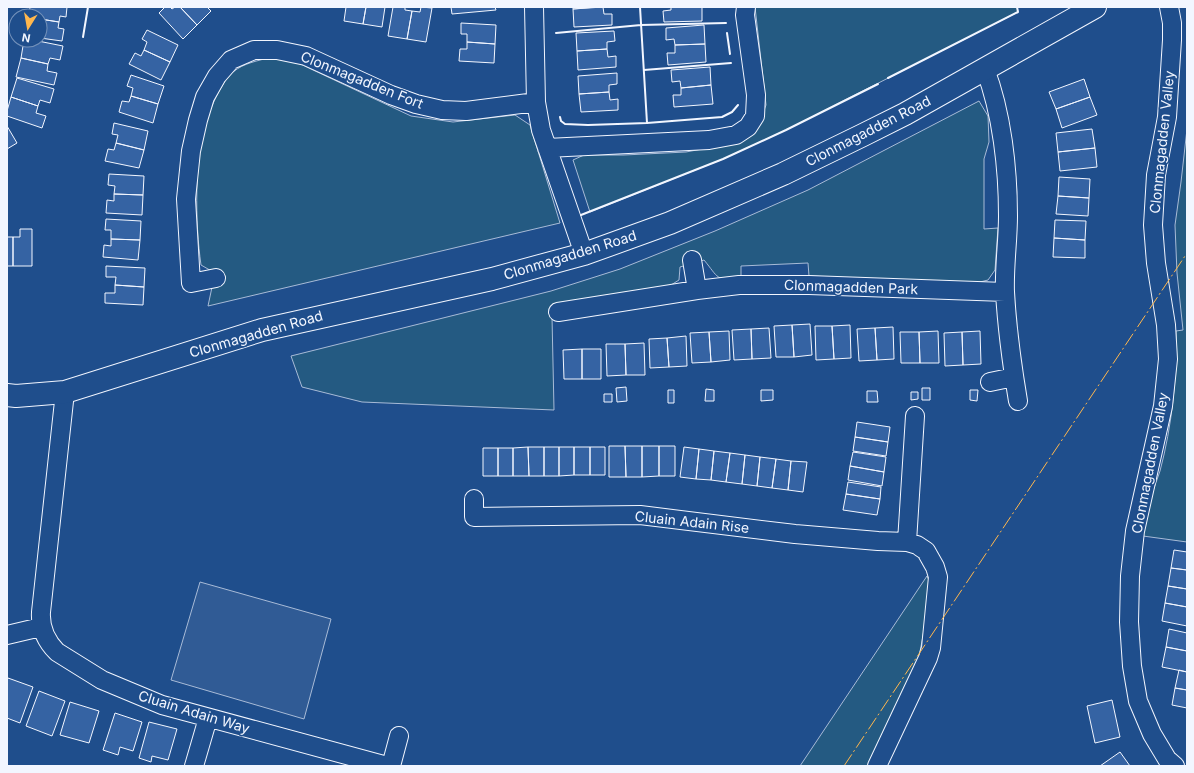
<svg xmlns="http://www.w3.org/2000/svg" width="1194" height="773" font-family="Inter,sans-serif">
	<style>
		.green { fill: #245a82; stroke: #a8bbd7 }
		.parking { fill: #305b95; stroke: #a8bbd7 }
		.building { fill: #3563a3; stroke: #f2f6ff }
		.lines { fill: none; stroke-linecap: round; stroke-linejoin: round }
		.street-casing { stroke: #f2f6ff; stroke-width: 20 }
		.secondary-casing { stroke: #f2f6ff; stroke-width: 24 }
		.street { stroke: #1f4e8c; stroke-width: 18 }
		.secondary { stroke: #1f4e8c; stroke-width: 22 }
		.wall { stroke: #f2f6ff; stroke-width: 2 }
		.power { stroke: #ffb74d; stroke-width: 1; stroke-dasharray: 14 3 2 3; stroke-linecap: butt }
		.labels { text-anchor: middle; stroke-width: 3; stroke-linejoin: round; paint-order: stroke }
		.street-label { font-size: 14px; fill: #f2f6ff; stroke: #1f4e8c }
	</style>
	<rect width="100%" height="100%" fill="#1f4e8c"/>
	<path class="green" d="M 755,7 L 1017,7 L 1018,12 L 786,130 L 723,159 L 590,212 L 573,160 L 584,155 L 624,155 L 686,152 L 734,143 L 757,129 L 766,105 Z
		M 272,57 L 296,62 L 411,116 L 453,122 L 515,115 L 530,125 L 560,223 L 208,306 L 215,273 L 201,265 C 195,223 194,157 207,117 C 210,110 213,104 216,97 C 220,89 226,78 233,72 C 244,63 257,61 272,57 Z
		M 979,101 L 988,116 L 989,142 L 984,159 L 984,229 L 998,228 L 995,270 L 988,280 L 976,283 L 809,276 L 808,263 L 741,266 L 741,278 C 715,281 719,278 704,260 L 680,267 L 679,280 L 671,285 L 610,298 L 552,317 L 554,410 L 362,402 L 302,387 L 291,356 L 551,291 L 620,269 L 715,231 L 808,190 Z
		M 1187,129 L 1187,542 L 1143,536 C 1146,521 1148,506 1153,491 C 1155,484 1158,478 1160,471 C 1172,426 1177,377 1176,331 L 1183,330 L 1177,273 L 1175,225 L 1181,182 Z
		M 927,576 L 932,587 L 917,668 L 870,766 L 800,766 Z"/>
	<path class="parking" d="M 200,582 L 331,619 L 304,719 L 171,680 Z"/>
	<path class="building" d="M 30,7 L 67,7 L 66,17 L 60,16 L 59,22 L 40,19 L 40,16 L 29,16 Z
		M 165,7 L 170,7 L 172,9 L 175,7 L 180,7 L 197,25 L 183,39 L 159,13 Z
		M 180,7 L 207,7 L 211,11 L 197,25 Z
		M 346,7 L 366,7 L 363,24 L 344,21 Z
		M 366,7 L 385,7 L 382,27 L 363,24 Z
		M 393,7 L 405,7 L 405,10 L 412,11 L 407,39 L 388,36 Z
		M 421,7 L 432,8 L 426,42 L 407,39 L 412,11 L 420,12 Z
		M 451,7 L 495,7 L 496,10 L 452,14 Z
		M 573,7 L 597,7 L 573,9 Z
		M 603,7 L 604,14 L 612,14 L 612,25 L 574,27 L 573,9 Z
		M 671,7 L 702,7 L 702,21 L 664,22 L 663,11 L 671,10 Z
		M 40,19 L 59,22 L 58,28 L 64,29 L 62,41 L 40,38 Z
		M 461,23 L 496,25 L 495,44 L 467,42 L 467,34 L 461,34 Z
		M 704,25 L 705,44 L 675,45 L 674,39 L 666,40 L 666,28 Z
		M 147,30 L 178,45 L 170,62 L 144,50 L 147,42 L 142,39 Z
		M 614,31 L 615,41 L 607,42 L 607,49 L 577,51 L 576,33 Z
		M 24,40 L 33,40 L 63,46 L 60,60 L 50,58 L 48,64 L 21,58 Z
		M 467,42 L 495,44 L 494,63 L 459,61 L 460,49 L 467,49 Z
		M 705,44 L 706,62 L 668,65 L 667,53 L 675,53 L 675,45 Z
		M 607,49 L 608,57 L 616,56 L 616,67 L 578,70 L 577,51 Z
		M 144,50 L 170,62 L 161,80 L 129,64 L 135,53 L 141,56 Z
		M 21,58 L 48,64 L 47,71 L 57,73 L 54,85 L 16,77 Z
		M 710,67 L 711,85 L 681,88 L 680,81 L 672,82 L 671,70 Z
		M 617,73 L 617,84 L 609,85 L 609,92 L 579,94 L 578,76 Z
		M 131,75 L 164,86 L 158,104 L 131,96 L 133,88 L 127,86 Z
		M 17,78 L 54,89 L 50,103 L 40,100 L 38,106 L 11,97 Z
		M 1084,79 L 1090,97 L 1056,109 L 1049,92 Z
		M 711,85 L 713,104 L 674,107 L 673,95 L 681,95 L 681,88 Z
		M 609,92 L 610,100 L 618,99 L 618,110 L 581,112 L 579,94 Z
		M 131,96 L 158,104 L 153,123 L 119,112 L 122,101 L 129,102 Z
		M 11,97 L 38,106 L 36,113 L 46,116 L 42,128 L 7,116 L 7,111 Z
		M 1090,97 L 1097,115 L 1062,128 L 1056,109 Z
		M 114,123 L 148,131 L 144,150 L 116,143 L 118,135 L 112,134 Z
		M 7,126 L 17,143 L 7,149 Z
		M 1092,129 L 1095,148 L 1058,152 L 1056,133 Z
		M 116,143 L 144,150 L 139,168 L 105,161 L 108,149 L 114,150 Z
		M 1095,148 L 1097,167 L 1060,171 L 1058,152 Z
		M 109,174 L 144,176 L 143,195 L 114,194 L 115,186 L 108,185 Z
		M 1059,177 L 1090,179 L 1089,198 L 1058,196 Z
		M 114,194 L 143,195 L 142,215 L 106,213 L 107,200 L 114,201 Z
		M 1058,196 L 1089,198 L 1088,216 L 1056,214 Z
		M 106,219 L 141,221 L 140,240 L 111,239 L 111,230 L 105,230 Z
		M 1055,220 L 1086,221 L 1085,240 L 1054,238 Z
		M 20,229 L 32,229 L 32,266 L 13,266 L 13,237 L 20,237 Z
		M 7,237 L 13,237 L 13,266 L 7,266 Z
		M 1054,238 L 1085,240 L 1085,258 L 1053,257 Z
		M 111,239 L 140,240 L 138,260 L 103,257 L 104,245 L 111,246 Z
		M 106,266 L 145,268 L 144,287 L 115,285 L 116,277 L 106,277 Z
		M 115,285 L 144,287 L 143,305 L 105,303 L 105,293 L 115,293 Z
		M 810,324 L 812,355 L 794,357 L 792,325 Z
		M 792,325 L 794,357 L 776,357 L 774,326 Z
		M 850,325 L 851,358 L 834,359 L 832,326 Z
		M 815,326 L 832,326 L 834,359 L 816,360 Z
		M 893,327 L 894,359 L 877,360 L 875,328 Z
		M 769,328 L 771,358 L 752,359 L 751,329 Z
		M 875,328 L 877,360 L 859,361 L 857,329 Z
		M 751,329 L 752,359 L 734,360 L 732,330 Z
		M 729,331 L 730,360 L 711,362 L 709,332 Z
		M 938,331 L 939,363 L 920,363 L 919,332 Z
		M 980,331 L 981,364 L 963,365 L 962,332 Z
		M 709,332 L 711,362 L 692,363 L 690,333 Z
		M 900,332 L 919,332 L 920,363 L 901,363 Z
		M 962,332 L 963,365 L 945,366 L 944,333 Z
		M 686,336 L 687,366 L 669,367 L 667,338 Z
		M 667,338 L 669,367 L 650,368 L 649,339 Z
		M 644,343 L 645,375 L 626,375 L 625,344 Z
		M 606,344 L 625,344 L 626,375 L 607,376 Z
		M 582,349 L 582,379 L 564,379 L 563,350 Z
		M 582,349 L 601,349 L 601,379 L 582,379 Z
		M 626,387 L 627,401 L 617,402 L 616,388 Z
		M 922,388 L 930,388 L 930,400 L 922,400 Z
		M 706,389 L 714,390 L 714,401 L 705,401 Z
		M 668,390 L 674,390 L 674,403 L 668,403 Z
		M 761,390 L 773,390 L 773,400 L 761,401 Z
		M 970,390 L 978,390 L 977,401 L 970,400 Z
		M 867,391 L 877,391 L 878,402 L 867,402 Z
		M 911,392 L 918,392 L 918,399 L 911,400 Z
		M 604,394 L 612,394 L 612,402 L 604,402 Z
		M 857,422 L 890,427 L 888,442 L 855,437 Z
		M 855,437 L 888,442 L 886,456 L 853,451 Z
		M 609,446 L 625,446 L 626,477 L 609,477 Z
		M 625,446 L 642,446 L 642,477 L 626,477 Z
		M 642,446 L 659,446 L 659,476 L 642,477 Z
		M 659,446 L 675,446 L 675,476 L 659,476 Z
		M 528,447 L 544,447 L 544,476 L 529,476 Z
		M 528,447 L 529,476 L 513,476 L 513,448 Z
		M 544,447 L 559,447 L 559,476 L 544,476 Z
		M 559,447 L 574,447 L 574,475 L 559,476 Z
		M 574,447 L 590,447 L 590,475 L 574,475 Z
		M 590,447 L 605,447 L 605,475 L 590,475 Z
		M 684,447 L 699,449 L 696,479 L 680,477 Z
		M 483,448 L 498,448 L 498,476 L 483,476 Z
		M 498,448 L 513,448 L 513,476 L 498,476 Z
		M 699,449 L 714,451 L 711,480 L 696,479 Z
		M 714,451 L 730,453 L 726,482 L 711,480 Z
		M 853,452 L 886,457 L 884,472 L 850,466 Z
		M 730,453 L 745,455 L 742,484 L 726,482 Z
		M 745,455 L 760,457 L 757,486 L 742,484 Z
		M 760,457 L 776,459 L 772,488 L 757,486 Z
		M 776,459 L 791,461 L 788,490 L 772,488 Z
		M 791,461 L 807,462 L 803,492 L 788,490 Z
		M 850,466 L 884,472 L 882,486 L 848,480 Z
		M 848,482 L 881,487 L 880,499 L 846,494 Z
		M 846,494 L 880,499 L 877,515 L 843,510 Z
		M 1174,550 L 1187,552 L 1187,570 L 1171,568 Z
		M 1171,568 L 1187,570 L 1187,589 L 1168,586 Z
		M 1168,586 L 1187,589 L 1187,607 L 1165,603 Z
		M 1165,603 L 1187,607 L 1187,626 L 1162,621 Z
		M 1169,629 L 1187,633 L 1187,651 L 1166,647 Z
		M 1166,647 L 1187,651 L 1187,672 L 1162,667 Z
		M 1179,670 L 1187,672 L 1187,690 L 1175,688 Z
		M 8,678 L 33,687 L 20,723 L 7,718 L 7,681 Z
		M 1175,688 L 1187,690 L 1187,708 L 1172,705 Z
		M 39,691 L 65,701 L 52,736 L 26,726 Z
		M 1112,700 L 1120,737 L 1095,743 L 1087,706 Z
		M 70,702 L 99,711 L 89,743 L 60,735 Z
		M 115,713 L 142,722 L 133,751 L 120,747 L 118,755 L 103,750 Z
		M 149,722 L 177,729 L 168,760 L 152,756 L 151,762 L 139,758 Z
		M 1120,752 L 1130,766 L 1100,766 Z"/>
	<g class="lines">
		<g class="street-casing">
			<path id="street" d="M 534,7 L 536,102 L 541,130 L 584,254
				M 1169,7 L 1172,23 L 1172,40 L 1167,117 L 1156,175 L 1153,225 L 1156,263 L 1166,325 L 1168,359 L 1163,406 L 1135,531 L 1130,576 L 1129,622 L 1132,666 L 1138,701 L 1152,734 L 1167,759 L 1175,766
				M 985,69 C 1002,113 1008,169 1008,216 C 1008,241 1004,267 1005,292 C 1007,328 1012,365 1018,401
				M 547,148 L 709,140 L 736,135 L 748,127 L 755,116 L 756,95 L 745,15 L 746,7
				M 692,260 L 697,290
				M 216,278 L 191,283 L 186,199 L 191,151 L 198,120 L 205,97 L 217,76 L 231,60 L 254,50 L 277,50 L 306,56 L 391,95 L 416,104 L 442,110 L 466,111 L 536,102
				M 558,312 L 697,290 L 739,285 L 809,285 L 1005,292
				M 990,382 L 1014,377
				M 65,392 L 41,612 C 40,628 46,641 57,652 L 102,680 L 162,705 L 387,766
				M 474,499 L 474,517 L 640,515 L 795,534 L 878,541 L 907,542 L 917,545 L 926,551 L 935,567 L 938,577 L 931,648 L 928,658 L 877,766
				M 907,542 L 915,416
				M 7,635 L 41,627
				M 194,766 L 208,718
				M 391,766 L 399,736"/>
		</g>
		<g class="secondary-casing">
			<path id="secondary" d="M 7,395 L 16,396 L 65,392 L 262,330 L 492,279 L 584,254 L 670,223 L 783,174 L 863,135 L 905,114 L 1095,7"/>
		</g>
		<use href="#street" class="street"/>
		<use href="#secondary" class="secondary"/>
		<path class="wall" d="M 640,7 L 647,123
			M 556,33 L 641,25 L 726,23
			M 727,33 L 730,54
			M 83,37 L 88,7
			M 644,70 L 731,63
			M 888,78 L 1018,12 L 1017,7
			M 560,117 L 561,121 L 565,124 L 588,125 L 647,123 L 722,117 L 732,112 L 738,105
			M 581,215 L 723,159 L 786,130 L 878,84"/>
		<path class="power" d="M 844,766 L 1187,253"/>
	</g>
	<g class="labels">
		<g class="street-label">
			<text transform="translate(362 80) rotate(22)" y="5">Clonmagadden Fort</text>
			<text transform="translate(868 131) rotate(-27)" y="5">Clonmagadden Road</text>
			<text transform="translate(1162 142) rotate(-84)" y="5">Clonmagadden Valley</text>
			<text transform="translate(570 255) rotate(-17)" y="5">Clonmagadden Road</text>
			<text transform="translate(851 287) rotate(2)" y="5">Clonmagadden Park</text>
			<text transform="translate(256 334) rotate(-16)" y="5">Clonmagadden Road</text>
			<text transform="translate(1150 463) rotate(-79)" y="5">Clonmagadden Valley</text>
			<text transform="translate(692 522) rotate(6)" y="5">Cluain Adain Rise</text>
			<text transform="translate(194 712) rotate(17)" y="5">Cluain Adain Way</text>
		</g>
	</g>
	<rect width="1194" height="773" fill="none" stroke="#f2f6ff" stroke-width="16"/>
	<g transform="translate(28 28) rotate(191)"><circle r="19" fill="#1f4e8c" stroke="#7391ba"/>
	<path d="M0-3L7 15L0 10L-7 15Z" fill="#ffb74d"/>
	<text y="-6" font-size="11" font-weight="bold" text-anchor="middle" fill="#f2f6ff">N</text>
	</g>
</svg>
